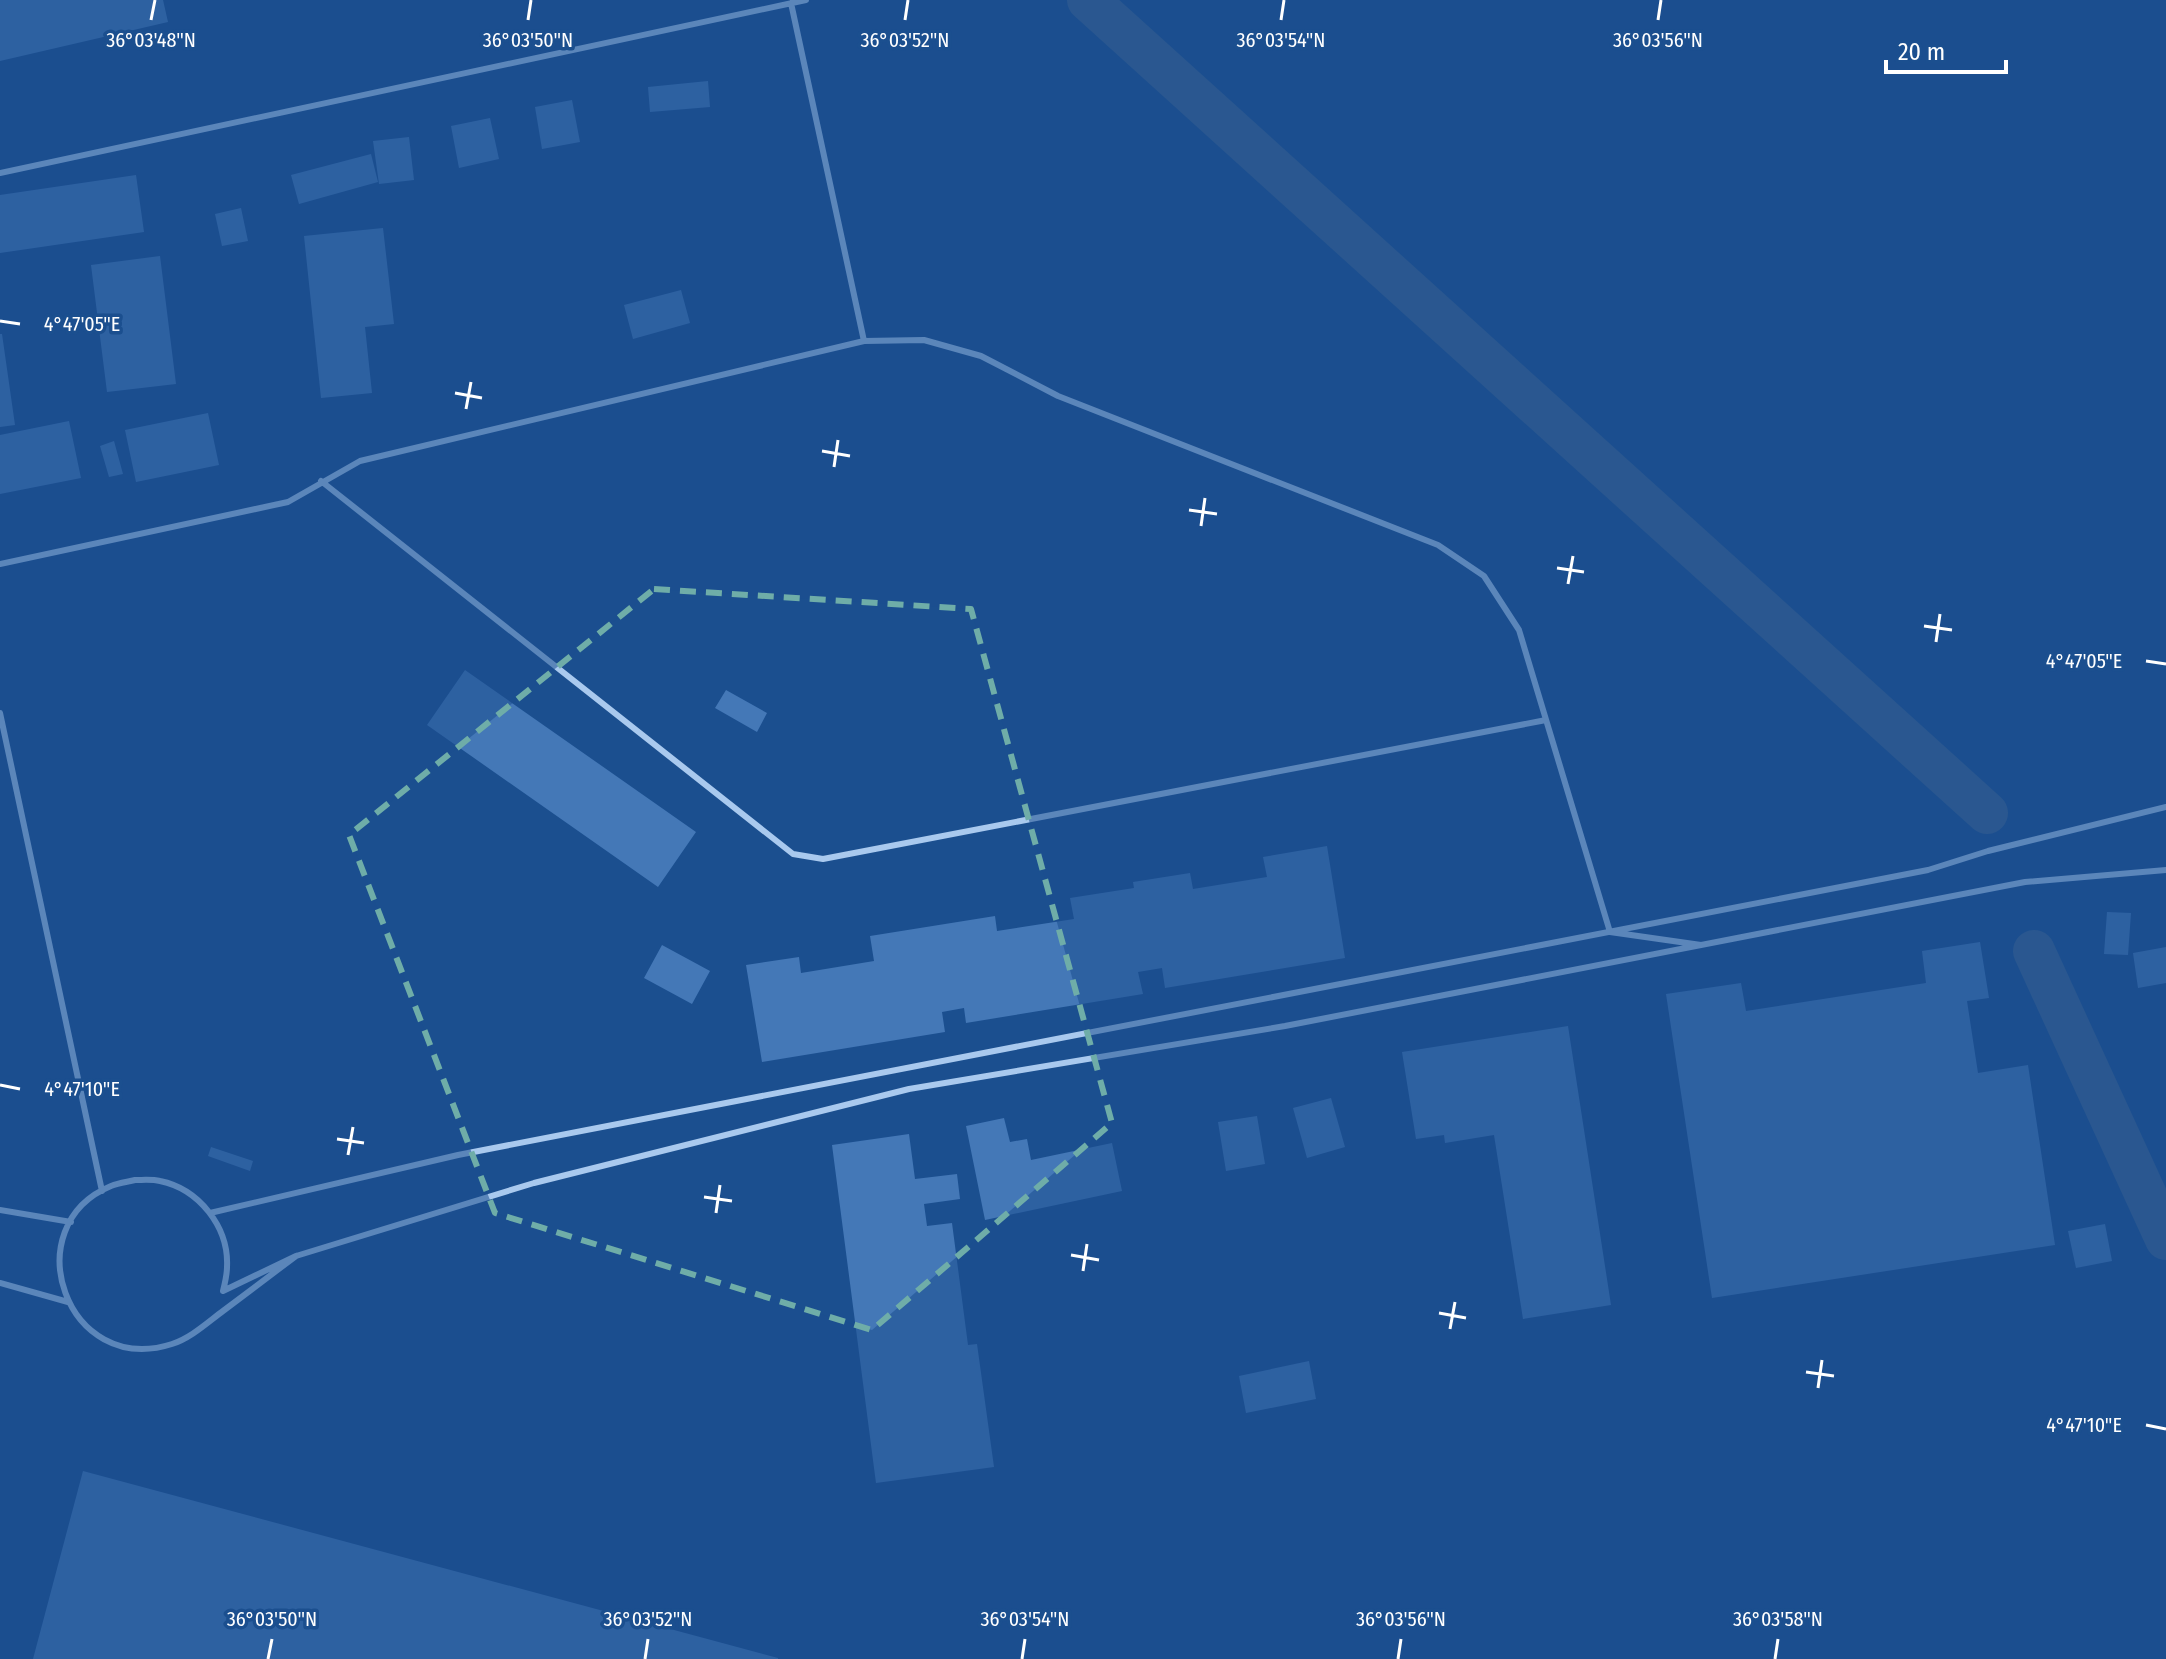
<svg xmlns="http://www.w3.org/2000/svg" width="2166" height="1659" font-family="'Fira Sans Condensed',sans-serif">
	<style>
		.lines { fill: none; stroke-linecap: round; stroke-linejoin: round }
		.canal { stroke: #3c6290; stroke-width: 42 }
		.building { fill: #4478b7 }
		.service { stroke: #a9c9ee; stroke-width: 6 }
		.marked { fill: none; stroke: #6fada8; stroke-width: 6; stroke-dasharray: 16 10; stroke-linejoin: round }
		.ticks { fill: none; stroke: #fff; stroke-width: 3 }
		.ticks-label { font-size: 20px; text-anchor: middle; fill: #fff; stroke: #1b4f8f; stroke-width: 7; stroke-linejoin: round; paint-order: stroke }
	</style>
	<rect width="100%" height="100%" fill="#1b4f8f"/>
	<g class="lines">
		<path class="canal" d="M 1088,0 L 1987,813
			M 2034,951 L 2166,1239"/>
	</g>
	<path class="building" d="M 0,0 L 163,0 L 168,22 L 0,61 Z
		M 708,81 L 710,107 L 650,112 L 648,87 Z
		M 572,100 L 580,142 L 542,149 L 535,107 Z
		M 490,118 L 499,159 L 459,168 L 451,126 Z
		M 409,137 L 414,180 L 379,184 L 373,141 Z
		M 371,154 L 378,182 L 299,204 L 291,175 Z
		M 136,175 L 144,232 L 0,253 L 0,195 Z
		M 241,208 L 248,241 L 222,246 L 215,214 Z
		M 383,228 L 394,324 L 365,327 L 372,393 L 321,398 L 304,236 Z
		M 160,256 L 176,384 L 107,392 L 91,265 Z
		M 681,290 L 690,323 L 633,339 L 624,305 Z
		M 0,334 L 2,334 L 15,425 L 0,427 Z
		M 208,413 L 219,465 L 136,482 L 125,430 Z
		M 69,421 L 81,478 L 0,494 L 0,435 Z
		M 114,441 L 123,474 L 109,477 L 100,446 Z
		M 465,670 L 696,832 L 658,887 L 427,725 Z
		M 726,690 L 767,713 L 757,732 L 715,708 Z
		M 1327,846 L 1345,958 L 1165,988 L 1162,968 L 1138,972 L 1143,994 L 966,1023 L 964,1008 L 942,1012 L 945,1032 L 762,1062 L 746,965 L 799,957 L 801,973 L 874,961 L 870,936 L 995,916 L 997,931 L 1074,919 L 1070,898 L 1134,888 L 1133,882 L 1190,873 L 1193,889 L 1267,877 L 1263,857 Z
		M 2107,912 L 2131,913 L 2128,955 L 2104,954 Z
		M 1980,942 L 1989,998 L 1967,1001 L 1978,1073 L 2028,1065 L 2055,1245 L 1712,1298 L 1666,994 L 1741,983 L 1746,1011 L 1926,983 L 1922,951 Z
		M 662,945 L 710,971 L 692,1004 L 644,978 Z
		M 2166,947 L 2166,983 L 2138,988 L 2133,953 Z
		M 1568,1026 L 1611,1305 L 1523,1319 L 1494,1135 L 1445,1143 L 1444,1135 L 1416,1139 L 1402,1052 Z
		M 1331,1098 L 1345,1147 L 1307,1158 L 1293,1108 Z
		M 1257,1116 L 1265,1164 L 1226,1171 L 1218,1122 Z
		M 1004,1118 L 1010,1142 L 1027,1139 L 1031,1160 L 1112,1143 L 1122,1191 L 985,1220 L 966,1126 Z
		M 909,1134 L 915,1179 L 957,1174 L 960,1199 L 924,1204 L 927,1226 L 952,1223 L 968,1345 L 977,1344 L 994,1467 L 876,1483 L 832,1145 Z
		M 211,1147 L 253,1161 L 250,1171 L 208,1156 Z
		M 2105,1224 L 2112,1261 L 2076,1268 L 2068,1231 Z
		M 1309,1361 L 1316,1399 L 1246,1413 L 1239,1376 Z
		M 83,1471 L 778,1658 L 778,1659 L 33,1659 Z"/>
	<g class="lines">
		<path class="service" d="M 791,3 L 864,341
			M 0,173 L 806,0
			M 321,481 L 793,854 L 823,859 L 1546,720
			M 0,564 L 288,502 L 360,461 L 864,341 L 924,340 L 981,356 L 1058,396 L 1438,545 L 1484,576 L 1519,630 L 1610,932 L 1701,945
			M 0,713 L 102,1191
			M 135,1180 C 143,1180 152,1179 160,1181 C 199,1189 229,1227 227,1267 C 227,1275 225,1283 223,1291 L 296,1256 C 272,1274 248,1292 223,1311 C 208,1322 191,1338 172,1344 C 66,1378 14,1226 111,1186 C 119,1183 127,1182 135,1180 Z
			M 0,1210 L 71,1222
			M 210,1213 L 458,1155 L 1928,870 L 1988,851 L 2166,807
			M 296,1256 L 534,1183 L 909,1089 L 1285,1026 L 2025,882 L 2166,870
			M 0,1283 L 68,1302"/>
	</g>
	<path d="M0 0H2166V1659H0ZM 654,589 L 971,609 L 1112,1123 L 872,1330 L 495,1213 L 349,835 Z" fill="#1b4f8f" fill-opacity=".55" fill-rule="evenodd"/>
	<path class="marked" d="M 654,589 L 971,609 L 1112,1123 L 872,1330 L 495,1213 L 349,835 Z"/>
	<path class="ticks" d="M 151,20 L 155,0M 528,20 L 531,0M 905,20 L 908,0M 1281,20 L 1284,0M 1658,20 L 1661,0M 0,321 L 20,324M 455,393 L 482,398M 466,409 L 471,382M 822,451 L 850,456M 834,467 L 838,440M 1189,510 L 1217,514M 1201,526 L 1205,498M 1557,568 L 1584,572M 1568,584 L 1573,556M 1924,626 L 1952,630M 1936,642 L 1940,614M 2146,661 L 2166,664M 0,1085 L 20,1089M 337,1139 L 364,1143M 348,1155 L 353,1127M 704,1197 L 732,1201M 716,1213 L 720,1185M 1071,1255 L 1099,1260M 1083,1271 L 1087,1244M 1439,1313 L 1466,1318M 1450,1329 L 1455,1302M 1806,1372 L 1834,1376M 1818,1388 L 1822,1360M 2146,1425 L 2166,1429M 268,1659 L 272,1639M 645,1659 L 648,1639M 1022,1659 L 1025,1639M 1398,1659 L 1401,1639M 1775,1659 L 1778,1639"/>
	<g class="ticks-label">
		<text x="151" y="47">36°03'48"N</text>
		<text x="528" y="47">36°03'50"N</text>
		<text x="905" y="47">36°03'52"N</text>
		<text x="1281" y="47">36°03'54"N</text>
		<text x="1658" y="47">36°03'56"N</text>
		<text x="82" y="331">4°47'05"E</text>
		<text x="2084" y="668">4°47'05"E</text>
		<text x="82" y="1096">4°47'10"E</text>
		<text x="2084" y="1432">4°47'10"E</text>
		<text x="272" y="1626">36°03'50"N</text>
		<text x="648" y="1626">36°03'52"N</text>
		<text x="1025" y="1626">36°03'54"N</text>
		<text x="1401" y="1626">36°03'56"N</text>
		<text x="1778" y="1626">36°03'58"N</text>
	</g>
	<path d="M1886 60v12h120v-12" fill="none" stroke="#ffffff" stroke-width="4"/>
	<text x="1898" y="60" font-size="24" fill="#ffffff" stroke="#1b4f8f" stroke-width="6" paint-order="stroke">20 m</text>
</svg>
